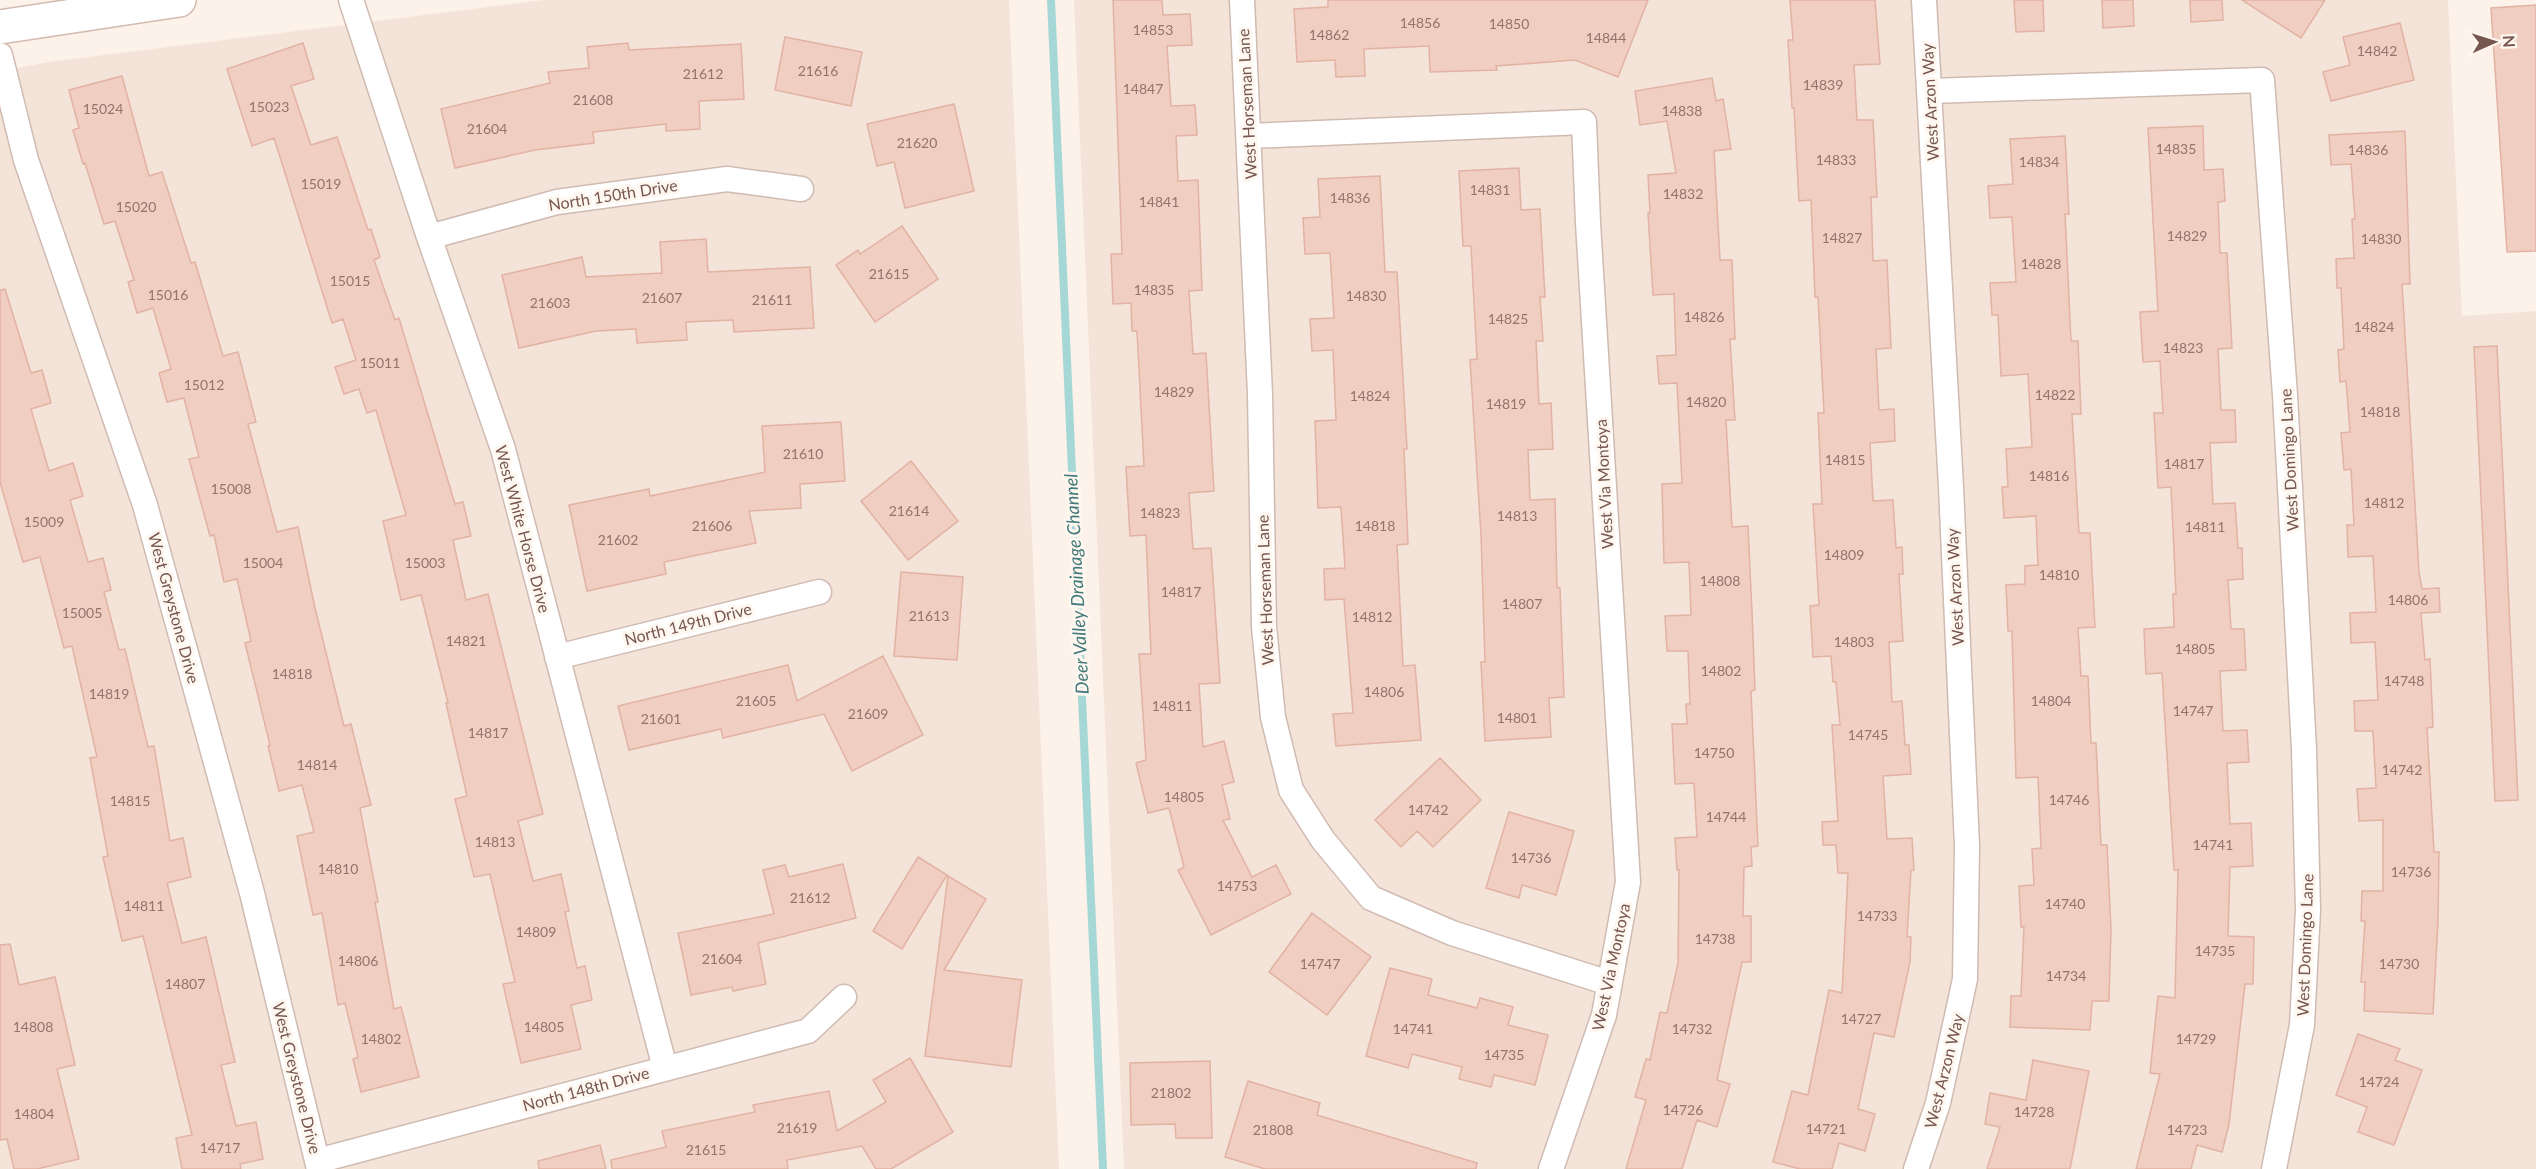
<svg xmlns="http://www.w3.org/2000/svg" width="2536" height="1169" font-family="Lato,sans-serif">
	<style>
		.residential { fill: #f3e3d8 }
		.lines { fill: none; stroke-linecap: round; stroke-linejoin: round }
		.stream { stroke: #a5d7d7; stroke-width: 8 }
		.building { fill: #f0cec2; stroke: #e2b2a3; stroke-width: 1.5 }
		.street-casing { stroke: #d0bbb2; stroke-width: 27 }
		.secondary-casing { stroke: #d3bab0; stroke-width: 36 }
		.street { stroke: #fff; stroke-width: 24 }
		.secondary { stroke: #fff; stroke-width: 33 }
		.labels { text-anchor: middle; stroke-width: 6; stroke-linejoin: round; paint-order: stroke }
		.number-label { font-size: 14px; fill: #94746b }
		.street-label { font-size: 16px; fill: #76564e; stroke: #fef7f0 }
		.water-label { font-size: 18px; font-style: italic; fill: #42797a; stroke: #fef7f0 }
	</style>
	<rect width="100%" height="100%" fill="#fcf2ea"/>
	<path class="residential" d="M 543,0 L 1009,0 L 1059,1169 L 0,1169 L 0,71 L 56,61 Z
		M 1074,0 L 2448,0 L 2462,316 L 2536,311 L 2536,1169 L 1124,1169 Z"/>
	<g class="lines">
		<path class="stream" d="M 1051,0 L 1103,1169"/>
	</g>
	<path class="building" d="M 1113,0 L 1162,0 L 1163,15 L 1190,14 L 1192,45 L 1167,46 L 1171,106 L 1195,105 L 1197,135 L 1176,136 L 1178,181 L 1198,180 L 1202,290 L 1189,291 L 1193,354 L 1206,353 L 1214,491 L 1189,493 L 1193,549 L 1211,548 L 1220,683 L 1199,684 L 1203,747 L 1224,741 L 1234,782 L 1222,785 L 1230,819 L 1223,820 L 1252,877 L 1276,865 L 1291,894 L 1211,935 L 1178,870 L 1184,867 L 1169,808 L 1148,813 L 1136,763 L 1146,760 L 1139,654 L 1151,654 L 1146,535 L 1130,536 L 1126,467 L 1144,466 L 1137,331 L 1132,331 L 1131,303 L 1113,304 L 1111,254 L 1122,254 Z
		M 1328,0 L 1648,0 L 1618,77 L 1575,60 L 1496,66 L 1497,70 L 1430,72 L 1429,46 L 1364,49 L 1365,76 L 1336,77 L 1335,60 L 1297,62 L 1294,9 L 1328,7 Z
		M 1790,0 L 1875,0 L 1880,64 L 1854,65 L 1857,120 L 1873,120 L 1877,197 L 1871,197 L 1873,261 L 1887,260 L 1891,348 L 1876,349 L 1879,410 L 1894,409 L 1895,441 L 1870,443 L 1873,501 L 1893,500 L 1896,548 L 1902,547 L 1903,574 L 1899,574 L 1903,641 L 1889,642 L 1892,702 L 1902,701 L 1905,745 L 1909,745 L 1911,774 L 1883,776 L 1887,839 L 1912,838 L 1914,870 L 1911,870 L 1907,937 L 1911,937 L 1910,962 L 1894,1037 L 1874,1033 L 1858,1109 L 1875,1114 L 1865,1151 L 1839,1143 L 1832,1169 L 1800,1169 L 1773,1162 L 1792,1091 L 1808,1095 L 1829,990 L 1842,993 L 1848,873 L 1838,873 L 1836,845 L 1823,845 L 1822,822 L 1838,821 L 1832,725 L 1840,725 L 1836,682 L 1833,682 L 1831,656 L 1813,657 L 1810,606 L 1819,605 L 1813,504 L 1822,504 L 1818,413 L 1824,413 L 1818,297 L 1815,297 L 1811,200 L 1799,201 L 1794,108 L 1792,108 L 1788,40 L 1793,40 Z
		M 2014,0 L 2043,0 L 2044,31 L 2016,32 Z
		M 2102,0 L 2133,0 L 2134,26 L 2103,28 Z
		M 2190,0 L 2222,0 L 2223,20 L 2191,22 Z
		M 2242,0 L 2325,0 L 2301,38 Z
		M 2536,5 L 2536,251 L 2507,252 L 2491,8 Z
		M 2400,23 L 2414,80 L 2331,101 L 2323,72 L 2350,65 L 2343,37 Z
		M 785,37 L 862,52 L 851,106 L 775,90 Z
		M 303,43 L 314,79 L 291,86 L 311,145 L 337,137 L 368,230 L 371,229 L 380,257 L 374,260 L 395,320 L 399,318 L 455,504 L 463,502 L 471,536 L 453,540 L 466,600 L 488,594 L 543,814 L 518,821 L 533,881 L 561,874 L 569,911 L 565,912 L 577,968 L 585,966 L 592,1000 L 571,1005 L 581,1049 L 521,1063 L 503,984 L 515,982 L 490,874 L 474,877 L 455,799 L 467,796 L 446,703 L 448,703 L 421,595 L 401,600 L 383,521 L 406,515 L 376,410 L 367,413 L 359,389 L 344,394 L 335,367 L 356,360 L 343,319 L 332,323 L 274,138 L 252,146 L 227,69 Z
		M 628,43 L 629,50 L 741,44 L 744,99 L 699,101 L 700,129 L 666,131 L 666,124 L 593,132 L 594,143 L 535,150 L 455,168 L 441,109 L 550,83 L 548,72 L 589,68 L 587,47 Z
		M 122,76 L 149,176 L 162,172 L 191,263 L 195,262 L 223,356 L 238,352 L 256,422 L 248,424 L 277,532 L 298,527 L 315,608 L 344,726 L 351,724 L 371,805 L 360,808 L 378,902 L 375,902 L 394,1009 L 401,1007 L 419,1077 L 361,1092 L 353,1059 L 358,1057 L 345,1003 L 338,1005 L 322,913 L 313,915 L 297,836 L 314,832 L 302,785 L 279,791 L 268,746 L 270,745 L 245,643 L 251,641 L 237,579 L 224,582 L 214,535 L 210,536 L 189,459 L 199,457 L 184,398 L 167,402 L 159,373 L 171,369 L 153,308 L 137,313 L 128,282 L 134,280 L 115,221 L 104,224 L 85,163 L 83,164 L 73,130 L 79,128 L 69,90 Z
		M 1712,78 L 1716,101 L 1723,99 L 1731,149 L 1714,151 L 1720,260 L 1732,260 L 1735,339 L 1730,339 L 1735,420 L 1726,420 L 1732,527 L 1748,526 L 1752,612 L 1755,690 L 1751,691 L 1758,846 L 1751,847 L 1752,866 L 1744,867 L 1743,916 L 1751,916 L 1751,962 L 1742,962 L 1717,1080 L 1730,1084 L 1717,1127 L 1697,1120 L 1682,1169 L 1626,1169 L 1646,1100 L 1635,1097 L 1646,1059 L 1650,1060 L 1660,1012 L 1667,1013 L 1678,963 L 1679,870 L 1677,870 L 1675,838 L 1697,837 L 1694,783 L 1675,784 L 1672,724 L 1687,724 L 1686,704 L 1690,704 L 1688,651 L 1667,651 L 1665,616 L 1691,615 L 1689,562 L 1664,563 L 1662,484 L 1682,483 L 1677,383 L 1659,384 L 1657,356 L 1676,355 L 1674,294 L 1653,295 L 1648,213 L 1650,213 L 1648,175 L 1676,173 L 1667,121 L 1640,125 L 1635,91 Z
		M 954,104 L 974,191 L 905,208 L 894,162 L 877,166 L 867,124 Z
		M 2203,126 L 2204,170 L 2223,169 L 2225,201 L 2218,202 L 2220,253 L 2227,253 L 2232,348 L 2218,349 L 2221,410 L 2235,410 L 2236,442 L 2210,443 L 2213,504 L 2235,503 L 2238,548 L 2242,548 L 2243,579 L 2228,580 L 2231,629 L 2244,629 L 2246,670 L 2220,671 L 2223,731 L 2247,730 L 2249,762 L 2227,763 L 2230,824 L 2251,823 L 2253,866 L 2230,867 L 2228,936 L 2254,937 L 2253,984 L 2245,984 L 2229,1124 L 2222,1152 L 2197,1145 L 2191,1169 L 2136,1169 L 2160,1074 L 2150,1073 L 2158,996 L 2175,998 L 2178,870 L 2174,870 L 2162,673 L 2146,674 L 2144,629 L 2174,627 L 2173,594 L 2176,594 L 2171,487 L 2158,488 L 2154,413 L 2163,413 L 2160,361 L 2143,362 L 2140,312 L 2158,311 L 2148,128 Z
		M 2405,131 L 2410,284 L 2402,284 L 2419,572 L 2422,589 L 2439,588 L 2440,612 L 2421,613 L 2425,660 L 2430,659 L 2433,727 L 2427,728 L 2434,852 L 2439,852 L 2438,921 L 2433,1014 L 2364,1011 L 2365,982 L 2361,982 L 2365,921 L 2361,921 L 2362,891 L 2383,891 L 2383,820 L 2359,821 L 2357,789 L 2376,788 L 2373,731 L 2355,731 L 2354,701 L 2378,700 L 2375,642 L 2351,643 L 2350,613 L 2376,612 L 2373,556 L 2348,557 L 2347,525 L 2354,525 L 2351,469 L 2344,470 L 2341,433 L 2350,432 L 2346,381 L 2340,382 L 2338,350 L 2344,349 L 2341,288 L 2337,288 L 2336,259 L 2354,258 L 2352,219 L 2355,219 L 2351,164 L 2331,165 L 2329,135 Z
		M 2065,136 L 2069,214 L 2065,214 L 2071,341 L 2078,341 L 2081,414 L 2072,414 L 2079,533 L 2090,533 L 2095,627 L 2078,628 L 2081,676 L 2088,676 L 2091,743 L 2096,743 L 2101,845 L 2107,845 L 2111,929 L 2109,1001 L 2092,1001 L 2090,1030 L 2010,1027 L 2011,996 L 2021,996 L 2024,927 L 2021,927 L 2019,886 L 2034,885 L 2032,849 L 2041,848 L 2038,777 L 2016,778 L 2012,631 L 2008,631 L 2006,585 L 2025,584 L 2025,566 L 2038,565 L 2036,516 L 2004,518 L 2002,487 L 2008,487 L 2006,449 L 2032,447 L 2028,374 L 2001,376 L 1998,315 L 1992,315 L 1990,283 L 2016,282 L 2012,217 L 1990,218 L 1988,186 L 2013,184 L 2010,139 Z
		M 1519,168 L 1521,210 L 1540,209 L 1545,297 L 1540,297 L 1543,341 L 1536,341 L 1539,404 L 1551,403 L 1553,449 L 1528,450 L 1530,500 L 1555,499 L 1557,587 L 1560,588 L 1564,697 L 1549,698 L 1551,737 L 1485,741 L 1481,662 L 1485,662 L 1481,535 L 1470,360 L 1477,359 L 1471,246 L 1463,246 L 1459,171 Z
		M 1380,176 L 1385,272 L 1397,272 L 1407,449 L 1404,449 L 1408,544 L 1397,545 L 1403,666 L 1415,665 L 1421,740 L 1336,746 L 1333,714 L 1353,713 L 1344,599 L 1325,600 L 1324,569 L 1345,568 L 1341,507 L 1318,508 L 1315,421 L 1336,420 L 1333,350 L 1312,351 L 1310,319 L 1334,318 L 1330,253 L 1305,254 L 1303,218 L 1320,217 L 1318,179 Z
		M 902,226 L 938,279 L 875,322 L 836,265 L 858,250 L 860,254 Z
		M 706,239 L 708,272 L 810,267 L 814,328 L 734,332 L 733,320 L 686,322 L 687,340 L 637,343 L 636,329 L 596,331 L 519,348 L 502,275 L 582,257 L 586,277 L 662,273 L 660,242 Z
		M 5,289 L 31,373 L 42,370 L 51,403 L 31,409 L 49,471 L 73,463 L 83,496 L 70,500 L 88,562 L 103,558 L 111,590 L 104,592 L 119,650 L 125,649 L 148,747 L 154,746 L 170,841 L 183,838 L 191,877 L 167,883 L 182,943 L 206,937 L 235,1062 L 221,1065 L 236,1126 L 256,1122 L 263,1159 L 240,1164 L 241,1169 L 182,1169 L 176,1138 L 192,1135 L 143,936 L 122,941 L 103,857 L 108,856 L 90,758 L 97,757 L 72,646 L 64,648 L 40,557 L 23,562 L 0,482 L 0,290 Z
		M 2497,346 L 2518,800 L 2495,801 L 2474,347 Z
		M 841,422 L 845,481 L 800,484 L 801,508 L 749,511 L 756,543 L 664,562 L 666,574 L 587,591 L 569,505 L 649,489 L 650,496 L 765,472 L 762,426 Z
		M 911,461 L 958,521 L 908,560 L 861,501 Z
		M 901,572 L 963,577 L 957,660 L 894,656 Z
		M 883,656 L 923,735 L 852,771 L 824,714 L 723,738 L 721,729 L 629,750 L 618,706 L 788,665 L 797,701 Z
		M 1440,758 L 1481,800 L 1433,847 L 1417,831 L 1401,847 L 1375,820 Z
		M 1509,812 L 1574,831 L 1556,895 L 1522,885 L 1519,898 L 1486,888 Z
		M 918,857 L 947,875 L 902,949 L 873,931 Z
		M 843,864 L 856,918 L 758,943 L 766,984 L 733,991 L 732,987 L 691,995 L 678,933 L 774,914 L 763,870 L 785,865 L 789,877 Z
		M 948,876 L 986,899 L 944,970 L 1022,980 L 1011,1067 L 925,1056 Z
		M 1312,913 L 1371,957 L 1327,1015 L 1269,972 Z
		M 10,944 L 19,985 L 55,977 L 75,1065 L 57,1069 L 79,1159 L 37,1169 L 14,1169 L 7,1139 L 0,1140 L 0,945 Z
		M 1390,968 L 1432,979 L 1428,995 L 1477,1008 L 1480,998 L 1513,1007 L 1508,1025 L 1548,1035 L 1535,1085 L 1494,1075 L 1491,1087 L 1459,1079 L 1462,1067 L 1412,1054 L 1408,1068 L 1366,1056 Z
		M 2358,1034 L 2400,1049 L 2395,1060 L 2422,1070 L 2394,1145 L 2358,1132 L 2367,1107 L 2336,1095 Z
		M 910,1058 L 953,1132 L 891,1169 L 876,1169 L 862,1146 L 787,1160 L 788,1169 L 612,1169 L 611,1160 L 666,1147 L 662,1131 L 755,1112 L 753,1105 L 829,1091 L 837,1131 L 886,1102 L 873,1080 Z
		M 2033,1060 L 2089,1071 L 2070,1169 L 1987,1169 L 2000,1127 L 1985,1124 L 1990,1093 L 2026,1100 Z
		M 1210,1061 L 1212,1138 L 1176,1138 L 1175,1124 L 1131,1125 L 1130,1063 Z
		M 1248,1081 L 1320,1103 L 1317,1115 L 1477,1163 L 1476,1169 L 1265,1169 L 1225,1157 Z
		M 600,1145 L 606,1169 L 539,1169 L 538,1161 Z"/>
	<g class="lines">
		<g class="street-casing">
			<path id="street" d="M 351,0 L 429,237 L 503,449 L 665,1068
				M 1242,0 L 1260,394 L 1264,627 L 1273,717 L 1291,790 L 1323,840 L 1371,898 L 1452,933 L 1609,983
				M 0,55 L 26,160 L 145,505 L 252,893 L 319,1169
				M 1930,91 L 2262,80 L 2285,395 L 2304,749 L 2308,910 L 2302,1025 L 2274,1169
				M 1249,136 L 1584,122 L 1588,223 L 1628,882 L 1604,1015 L 1551,1169
				M 429,237 L 557,202 L 727,179 L 801,189
				M 557,657 L 819,592
				M 317,1161 L 808,1031 L 844,997
				M 1916,1169 L 1938,1103 L 1965,979 L 1967,846 L 1951,487 L 1924,0"/>
		</g>
		<g class="secondary-casing">
			<path id="secondary" d="M 0,27 L 179,0"/>
		</g>
		<use href="#street" class="street"/>
		<use href="#secondary" class="secondary"/>
	</g>
	<g class="labels">
		<g class="number-label">
			<text x="1420" y="28">14856</text>
			<text x="1509" y="29">14850</text>
			<text x="1153" y="35">14853</text>
			<text x="1329" y="40">14862</text>
			<text x="1606" y="43">14844</text>
			<text x="2377" y="56">14842</text>
			<text x="818" y="76">21616</text>
			<text x="703" y="79">21612</text>
			<text x="1823" y="90">14839</text>
			<text x="1143" y="94">14847</text>
			<text x="593" y="105">21608</text>
			<text x="269" y="112">15023</text>
			<text x="103" y="114">15024</text>
			<text x="1682" y="116">14838</text>
			<text x="487" y="134">21604</text>
			<text x="917" y="148">21620</text>
			<text x="2176" y="154">14835</text>
			<text x="2368" y="155">14836</text>
			<text x="1836" y="165">14833</text>
			<text x="2039" y="167">14834</text>
			<text x="321" y="189">15019</text>
			<text x="1490" y="195">14831</text>
			<text x="1683" y="199">14832</text>
			<text x="1350" y="203">14836</text>
			<text x="1159" y="207">14841</text>
			<text x="136" y="212">15020</text>
			<text x="2187" y="241">14829</text>
			<text x="1842" y="243">14827</text>
			<text x="2381" y="244">14830</text>
			<text x="2041" y="269">14828</text>
			<text x="889" y="279">21615</text>
			<text x="350" y="286">15015</text>
			<text x="1154" y="295">14835</text>
			<text x="168" y="300">15016</text>
			<text x="1366" y="301">14830</text>
			<text x="662" y="303">21607</text>
			<text x="772" y="305">21611</text>
			<text x="550" y="308">21603</text>
			<text x="1704" y="322">14826</text>
			<text x="1508" y="324">14825</text>
			<text x="2374" y="332">14824</text>
			<text x="2183" y="353">14823</text>
			<text x="380" y="368">15011</text>
			<text x="204" y="390">15012</text>
			<text x="1174" y="397">14829</text>
			<text x="2055" y="400">14822</text>
			<text x="1370" y="401">14824</text>
			<text x="1706" y="407">14820</text>
			<text x="1506" y="409">14819</text>
			<text x="2380" y="417">14818</text>
			<text x="803" y="459">21610</text>
			<text x="1845" y="465">14815</text>
			<text x="2184" y="469">14817</text>
			<text x="2049" y="481">14816</text>
			<text x="231" y="494">15008</text>
			<text x="2384" y="508">14812</text>
			<text x="909" y="516">21614</text>
			<text x="1160" y="518">14823</text>
			<text x="1517" y="521">14813</text>
			<text x="44" y="527">15009</text>
			<text x="712" y="531">21606</text>
			<text x="1375" y="531">14818</text>
			<text x="2205" y="532">14811</text>
			<text x="618" y="545">21602</text>
			<text x="1844" y="560">14809</text>
			<text x="263" y="568">15004</text>
			<text x="425" y="568">15003</text>
			<text x="2059" y="580">14810</text>
			<text x="1720" y="586">14808</text>
			<text x="1181" y="597">14817</text>
			<text x="2408" y="605">14806</text>
			<text x="1522" y="609">14807</text>
			<text x="82" y="618">15005</text>
			<text x="929" y="621">21613</text>
			<text x="1372" y="622">14812</text>
			<text x="466" y="646">14821</text>
			<text x="1854" y="647">14803</text>
			<text x="2195" y="654">14805</text>
			<text x="1721" y="676">14802</text>
			<text x="292" y="679">14818</text>
			<text x="2404" y="686">14748</text>
			<text x="1384" y="697">14806</text>
			<text x="109" y="699">14819</text>
			<text x="756" y="706">21605</text>
			<text x="2051" y="706">14804</text>
			<text x="1172" y="711">14811</text>
			<text x="2193" y="716">14747</text>
			<text x="868" y="719">21609</text>
			<text x="1517" y="723">14801</text>
			<text x="661" y="724">21601</text>
			<text x="488" y="738">14817</text>
			<text x="1868" y="740">14745</text>
			<text x="1714" y="758">14750</text>
			<text x="317" y="770">14814</text>
			<text x="2402" y="775">14742</text>
			<text x="1184" y="802">14805</text>
			<text x="2069" y="805">14746</text>
			<text x="130" y="806">14815</text>
			<text x="1428" y="815">14742</text>
			<text x="1726" y="822">14744</text>
			<text x="495" y="847">14813</text>
			<text x="2213" y="850">14741</text>
			<text x="1531" y="863">14736</text>
			<text x="338" y="874">14810</text>
			<text x="2411" y="877">14736</text>
			<text x="1237" y="891">14753</text>
			<text x="810" y="903">21612</text>
			<text x="2065" y="909">14740</text>
			<text x="144" y="911">14811</text>
			<text x="1877" y="921">14733</text>
			<text x="536" y="937">14809</text>
			<text x="1715" y="944">14738</text>
			<text x="2215" y="956">14735</text>
			<text x="722" y="964">21604</text>
			<text x="358" y="966">14806</text>
			<text x="1320" y="969">14747</text>
			<text x="2399" y="969">14730</text>
			<text x="2066" y="981">14734</text>
			<text x="185" y="989">14807</text>
			<text x="1861" y="1024">14727</text>
			<text x="33" y="1032">14808</text>
			<text x="544" y="1032">14805</text>
			<text x="1413" y="1034">14741</text>
			<text x="1692" y="1034">14732</text>
			<text x="381" y="1044">14802</text>
			<text x="2196" y="1044">14729</text>
			<text x="1504" y="1060">14735</text>
			<text x="2379" y="1087">14724</text>
			<text x="1171" y="1098">21802</text>
			<text x="1683" y="1115">14726</text>
			<text x="2034" y="1117">14728</text>
			<text x="34" y="1119">14804</text>
			<text x="797" y="1133">21619</text>
			<text x="1826" y="1134">14721</text>
			<text x="1273" y="1135">21808</text>
			<text x="2187" y="1135">14723</text>
			<text x="220" y="1153">14717</text>
			<text x="706" y="1155">21615</text>
		</g>
		<g class="street-label">
			<text transform="translate(1930 102) rotate(-93)" y="6">West Arzon Way</text>
			<text transform="translate(1247 104) rotate(-93)" y="6">West Horseman Lane</text>
			<text transform="translate(613 195) rotate(-9)" y="6">North 150th Drive</text>
			<text transform="translate(2289 460) rotate(-93)" y="6">West Domingo Lane</text>
			<text transform="translate(1604 484) rotate(-93)" y="6">West Via Montoya</text>
			<text transform="translate(523 529) rotate(75)" y="6">West White Horse Drive</text>
			<text transform="translate(1955 587) rotate(-93)" y="6">West Arzon Way</text>
			<text transform="translate(1265 590) rotate(-92)" y="6">West Horseman Lane</text>
			<text transform="translate(174 608) rotate(75)" y="6">West Greystone Drive</text>
			<text transform="translate(688 624) rotate(-14)" y="6">North 149th Drive</text>
			<text transform="translate(2305 945) rotate(-88)" y="6">West Domingo Lane</text>
			<text transform="translate(1611 967) rotate(-78)" y="6">West Via Montoya</text>
			<text transform="translate(1944 1071) rotate(-76)" y="6">West Arzon Way</text>
			<text transform="translate(297 1078) rotate(76)" y="6">West Greystone Drive</text>
			<text transform="translate(586 1089) rotate(-15)" y="6">North 148th Drive</text>
		</g>
		<g class="water-label">
			<text transform="translate(1077 584) rotate(-93)" y="6">Deer Valley Drainage Channel</text>
		</g>
	</g>
	<g transform="translate(2494 42) rotate(87)" stroke="#fef7f0" stroke-width="4.5" paint-order="stroke">
	<path d="M0-4.5L10 22L0 15L-10 22Z" fill="#76564e"/>
	<text y="-9" font-size="16" font-weight="bold" text-anchor="middle" fill="#76564e">N</text>
	</g>
</svg>
